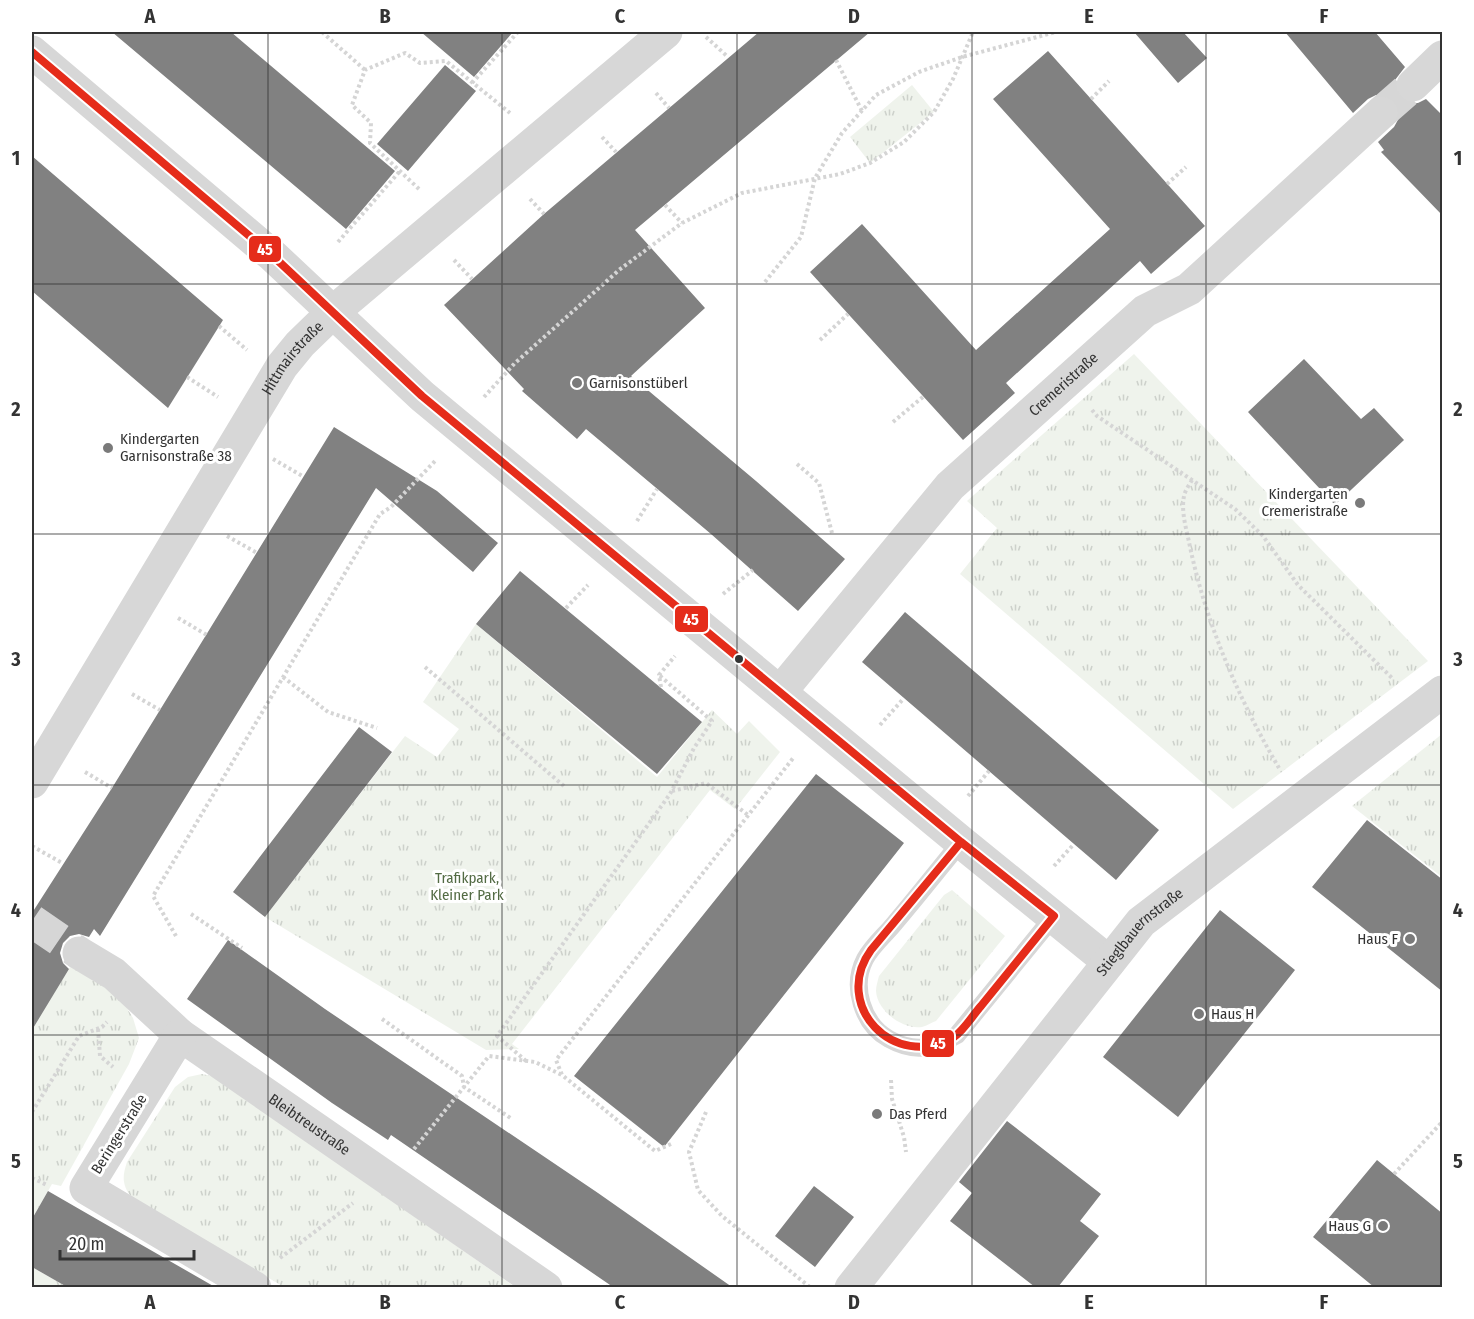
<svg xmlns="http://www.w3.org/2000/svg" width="1474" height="1319" font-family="'Fira Sans Condensed',sans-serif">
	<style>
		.grass { fill: url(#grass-tufts) }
		.building { fill: #818181 }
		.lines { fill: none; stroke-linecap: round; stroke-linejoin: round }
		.minor-tunnel { stroke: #d6d6d6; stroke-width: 33; stroke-dasharray: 33 16; stroke-linecap: butt }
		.path { stroke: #d5d5d5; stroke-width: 4; stroke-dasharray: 3 3; stroke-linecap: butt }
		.service { stroke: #d7d7d7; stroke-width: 18 }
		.minor { stroke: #d7d7d7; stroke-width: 33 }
		.bus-1-casing { stroke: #fff; stroke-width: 12 }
		.bus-1 { stroke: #e52c1a; stroke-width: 8 }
		.grid { fill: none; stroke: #333; stroke-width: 1.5; stroke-opacity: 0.55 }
		.poi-dot { fill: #7a7a7a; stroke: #fff; stroke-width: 2 }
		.bus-dot { fill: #333; stroke: #fff; stroke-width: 2 }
		.labels { text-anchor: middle; stroke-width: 6; stroke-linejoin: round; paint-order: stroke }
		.street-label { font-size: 15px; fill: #333; stroke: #fff }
		.poi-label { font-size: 15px; fill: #333; stroke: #fff; text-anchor: start }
		.park-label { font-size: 15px; fill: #536b44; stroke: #fff }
		.line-badge { stroke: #fff; stroke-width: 2 }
		.badge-label { font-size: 16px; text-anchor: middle; font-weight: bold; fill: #fff }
		.neatline { fill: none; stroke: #333; stroke-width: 2 }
		.grid-label { font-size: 20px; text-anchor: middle; font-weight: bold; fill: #333 }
	</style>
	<defs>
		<pattern id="grass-tufts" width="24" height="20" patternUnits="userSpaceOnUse" patternTransform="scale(1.5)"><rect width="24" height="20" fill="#eff3ec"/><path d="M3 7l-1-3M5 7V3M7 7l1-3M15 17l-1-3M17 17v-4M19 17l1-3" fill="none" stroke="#cdd1cb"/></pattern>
	</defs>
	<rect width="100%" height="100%" fill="#fff"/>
	<path class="grass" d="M 912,85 L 934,112 L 870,163 L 850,137 Z
		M 1134,354 L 1428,661 L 1233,809 L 960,574 L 997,528 L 967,501 Z
		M 476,624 L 657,777 L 712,710 L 737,734 L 749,721 L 780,752 L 735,809 L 710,790 L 512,1044 L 519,1049 L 486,1050 L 265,917 L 405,736 L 437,757 L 459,729 L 423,702 Z
		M 1442,734 L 1442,877 L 1352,806 Z
		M 952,890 L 1005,936 L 936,1021 C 932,1022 927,1026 922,1027 C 903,1030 877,1011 876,991 C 876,986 878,980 879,976 L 944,895 Z
		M 74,961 L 115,988 L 133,1018 L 139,1038 L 129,1064 L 61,1186 L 52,1184 L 32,1219 L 32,1028 Z
		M 202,1074 L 216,1077 L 515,1287 L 284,1287 L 132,1198 C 122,1185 122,1177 127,1162 L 175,1087 L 188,1077 Z
		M 32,1267 L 67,1287 L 32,1287 Z"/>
	<path class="building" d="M 112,32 L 231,32 L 395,171 L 346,229 Z
		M 421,32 L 513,32 L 474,77 Z
		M 759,32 L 870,32 L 635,230 L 705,308 L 631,376 L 756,481 L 845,559 L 798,611 L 711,534 L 586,429 L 577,439 L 522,391 L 524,389 L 444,305 L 544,214 Z
		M 1134,32 L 1183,32 L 1207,58 L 1178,83 Z
		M 1285,32 L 1375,32 L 1405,67 L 1395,80 L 1395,90 L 1399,98 L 1408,103 L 1418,103 L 1426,99 L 1443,116 L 1443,216 L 1381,152 L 1384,150 L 1378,142 L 1394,127 L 1399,118 L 1399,108 L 1395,101 L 1386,95 L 1376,95 L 1368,99 L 1353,113 Z
		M 1048,51 L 1205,226 L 1151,274 L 1140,261 L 1006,383 L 1015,393 L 963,440 L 810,272 L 862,224 L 976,350 L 1110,229 L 993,99 Z
		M 445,65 L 476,91 L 408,171 L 377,144 Z
		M 32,156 L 223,320 L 168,408 L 32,291 Z
		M 1304,359 L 1361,419 L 1374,408 L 1404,440 L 1335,505 L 1248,412 Z
		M 334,427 L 437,491 L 498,543 L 473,572 L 376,488 L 100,936 L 94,929 L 89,937 L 79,934 L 70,936 L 63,943 L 60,953 L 63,963 L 69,969 L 32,1030 L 32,913 L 112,788 Z
		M 520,571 L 702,722 L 657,774 L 476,624 Z
		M 905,612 L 1159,830 L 1116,880 L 862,662 Z
		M 359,727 L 392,752 L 265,917 L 233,892 Z
		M 816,774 L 904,843 L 664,1147 L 574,1076 Z
		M 1367,820 L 1443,880 L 1443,992 L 1312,887 Z
		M 1220,910 L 1295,970 L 1178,1117 L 1103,1057 Z
		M 228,940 L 325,1009 L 598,1193 L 732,1287 L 613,1287 L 391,1135 L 388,1140 L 332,1103 L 187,999 Z
		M 1007,1121 L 1101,1194 L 1080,1221 L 1099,1236 L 1058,1287 L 1035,1287 L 950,1221 L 972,1193 L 959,1182 Z
		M 1377,1160 L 1443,1214 L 1443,1287 L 1374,1287 L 1313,1237 Z
		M 814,1186 L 854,1217 L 815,1267 L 775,1236 Z
		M 48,1191 L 100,1221 L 215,1287 L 67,1287 L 32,1267 L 32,1219 Z"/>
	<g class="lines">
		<path class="minor-tunnel" d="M 1381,113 L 1413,85
			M 32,921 L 79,953"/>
		<path class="path" d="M 322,32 L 365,70
			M 706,37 L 728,57
			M 836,60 L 862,111
			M 472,83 L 518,32
			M 656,93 L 669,108
			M 1091,99 L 1109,81
			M 602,137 L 616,152
			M 1167,184 L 1186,167
			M 419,189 L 370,143 L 371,123 L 352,105 L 365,70 L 405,53 L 420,63 L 446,61 L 510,113
			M 530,199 L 544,214
			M 665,205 L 682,223
			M 338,242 L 400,171
			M 454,260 L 472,279
			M 765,282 L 801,237 L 815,178 L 842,133 L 876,95 L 919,72 L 962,57 L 1056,32
			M 219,326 L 247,350
			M 820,340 L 848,314
			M 187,377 L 218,397
			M 484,397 L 515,363 L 619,270 L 682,223 L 742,193 L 840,174 L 870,163 L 904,142 L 934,112 L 953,79 L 973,32
			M 1092,410 L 1097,416 L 1235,509 L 1263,536 L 1298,585 L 1393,679
			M 893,422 L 924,396
			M 273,459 L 304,477
			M 797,464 L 819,483 L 832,533
			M 1192,480 C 1189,485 1185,491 1184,496 C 1181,511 1186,528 1189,542 C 1205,621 1238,698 1279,768
			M 637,521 L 657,489
			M 227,536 L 257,553
			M 723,594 L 753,570
			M 566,608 L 588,585
			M 178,618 L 207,635
			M 425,667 L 565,787
			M 283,677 L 328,712 L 377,728
			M 661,687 L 659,675 L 675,656
			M 132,694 L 160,710
			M 880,725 L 904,698
			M 85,772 L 112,788
			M 672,791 L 706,783 L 748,815
			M 968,796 L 989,771
			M 32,846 L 62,863
			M 1054,866 L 1074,844
			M 191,914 L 242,948
			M 176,936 L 153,896 L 380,514 L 391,507 L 436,460
			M 382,1019 L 462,1076 L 464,1087 L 512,1119
			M 98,1029 L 100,1056 L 113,1067
			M 526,1061 L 497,1036 L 670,794 L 694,748 L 712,721 L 659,675
			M 891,1080 L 892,1099 L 904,1137 L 906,1152
			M 32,1112 L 79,1036 L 102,1027 L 107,1022
			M 706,1112 L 689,1152 L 698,1190 L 722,1216 L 811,1288
			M 671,1144 L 655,1151 L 562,1075 L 556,1060 L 794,757
			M 414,1149 L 489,1056 L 535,1062 L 562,1075
			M 1394,1174 L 1442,1122
			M 32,1178 L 47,1185
			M 280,1258 L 353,1203
			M 607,1288 L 609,1284"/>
		<path class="service" d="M 961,842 C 939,869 917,897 894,924 C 885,935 872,946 865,959 C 851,986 862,1024 889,1039 C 914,1053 933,1049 957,1035 L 1054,916"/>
		<g class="minor">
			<path d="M 32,52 L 273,256 L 422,396 L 961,842 L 1109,962"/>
			<path d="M 1413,85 L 1442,57"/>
			<path id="s1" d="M 781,691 L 950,486 L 1145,311 L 1189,289 L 1381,113"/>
			<path id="s2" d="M 32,782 L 282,366 L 300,344 L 333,312 L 666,32"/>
			<path id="s3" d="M 79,953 L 114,974 L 180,1035 L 546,1288"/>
			<path d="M 180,1035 L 86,1188 L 255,1288"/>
			<path id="s4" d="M 851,1288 L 1141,922 L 1442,692"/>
		</g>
		<g class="bus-1-casing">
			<path id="bus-1" d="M 32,52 L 273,256 L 422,396 L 961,842
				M 961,842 L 1054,916 C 1030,946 1005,976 981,1006 C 973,1015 964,1030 954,1037 C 894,1072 831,1005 871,950 Z"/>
		</g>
		<use href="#bus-1" class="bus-1"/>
	</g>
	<path class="grid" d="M 268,32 L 268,1288M 502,32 L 502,1288M 737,32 L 737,1288M 972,32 L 972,1288M 1206,32 L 1206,1288M 32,284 L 1442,284M 32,534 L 1442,534M 32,785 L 1442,785M 32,1035 L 1442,1035"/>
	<g class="poi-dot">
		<circle cx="577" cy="383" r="6"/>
		<circle cx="108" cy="448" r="6"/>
		<circle cx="1360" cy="503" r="6"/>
		<circle cx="1410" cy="939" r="6"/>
		<circle cx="1199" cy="1014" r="6"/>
		<circle cx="877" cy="1114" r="6"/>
		<circle cx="1383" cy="1226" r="6"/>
	</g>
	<circle class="bus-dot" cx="739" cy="659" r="5"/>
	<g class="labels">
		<g class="street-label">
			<text dy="5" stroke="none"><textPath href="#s2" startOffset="498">Hittmairstraße</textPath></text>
			<text dy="5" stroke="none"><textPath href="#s1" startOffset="418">Cremeristraße</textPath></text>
			<text dy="5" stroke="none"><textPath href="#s4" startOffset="459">Stieglbauernstraße</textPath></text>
			<text dy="5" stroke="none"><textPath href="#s3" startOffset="288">Bleibtreustraße</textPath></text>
			<text transform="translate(119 1134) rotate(-58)" y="5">Beringerstraße</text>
		</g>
		<g class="poi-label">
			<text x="589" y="388">Garnisonstüberl</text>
			<text x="120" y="444">Kindergarten<tspan x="120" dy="17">Garnisonstraße 38</tspan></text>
			<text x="1348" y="499" text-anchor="end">Kindergarten<tspan x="1348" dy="17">Cremeristraße</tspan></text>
			<text x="1398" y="944" text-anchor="end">Haus F</text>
			<text x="1211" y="1019">Haus H</text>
			<text x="889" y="1119">Das Pferd</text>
			<text x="1371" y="1231" text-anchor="end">Haus G</text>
		</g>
		<g class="park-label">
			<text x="467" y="883">Trafikpark,<tspan x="467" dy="17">Kleiner Park</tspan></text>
		</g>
	</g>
	<g class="line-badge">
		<rect x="248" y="235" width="34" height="28" rx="6" fill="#e52c1a"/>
		<rect x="674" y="605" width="35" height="28" rx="6" fill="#e52c1a"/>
		<rect x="921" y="1029" width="34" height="29" rx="6" fill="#e52c1a"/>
	</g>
	<g class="badge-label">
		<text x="265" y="255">45</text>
		<text x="691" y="625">45</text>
		<text x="938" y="1049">45</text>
	</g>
	<rect width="1474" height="1319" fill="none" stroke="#ffffff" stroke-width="66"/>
	<path d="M60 1250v9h134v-9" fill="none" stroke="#333333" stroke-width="3"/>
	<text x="69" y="1250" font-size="18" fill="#333333" stroke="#ffffff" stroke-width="4.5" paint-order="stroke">20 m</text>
	<rect x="33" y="33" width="1408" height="1253" class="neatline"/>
	<g class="grid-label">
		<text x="150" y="23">A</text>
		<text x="385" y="23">B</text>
		<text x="620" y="23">C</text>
		<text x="854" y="23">D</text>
		<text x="1089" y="23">E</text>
		<text x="1324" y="23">F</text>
		<text x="16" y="165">1</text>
		<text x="1458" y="165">1</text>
		<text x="16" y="416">2</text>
		<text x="1458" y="416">2</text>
		<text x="16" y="666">3</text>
		<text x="1458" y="666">3</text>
		<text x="16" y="917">4</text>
		<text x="1458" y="917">4</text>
		<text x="16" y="1168">5</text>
		<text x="1458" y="1168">5</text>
		<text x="150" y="1309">A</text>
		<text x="385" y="1309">B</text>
		<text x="620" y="1309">C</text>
		<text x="854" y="1309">D</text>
		<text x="1089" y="1309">E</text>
		<text x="1324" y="1309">F</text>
	</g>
</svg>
